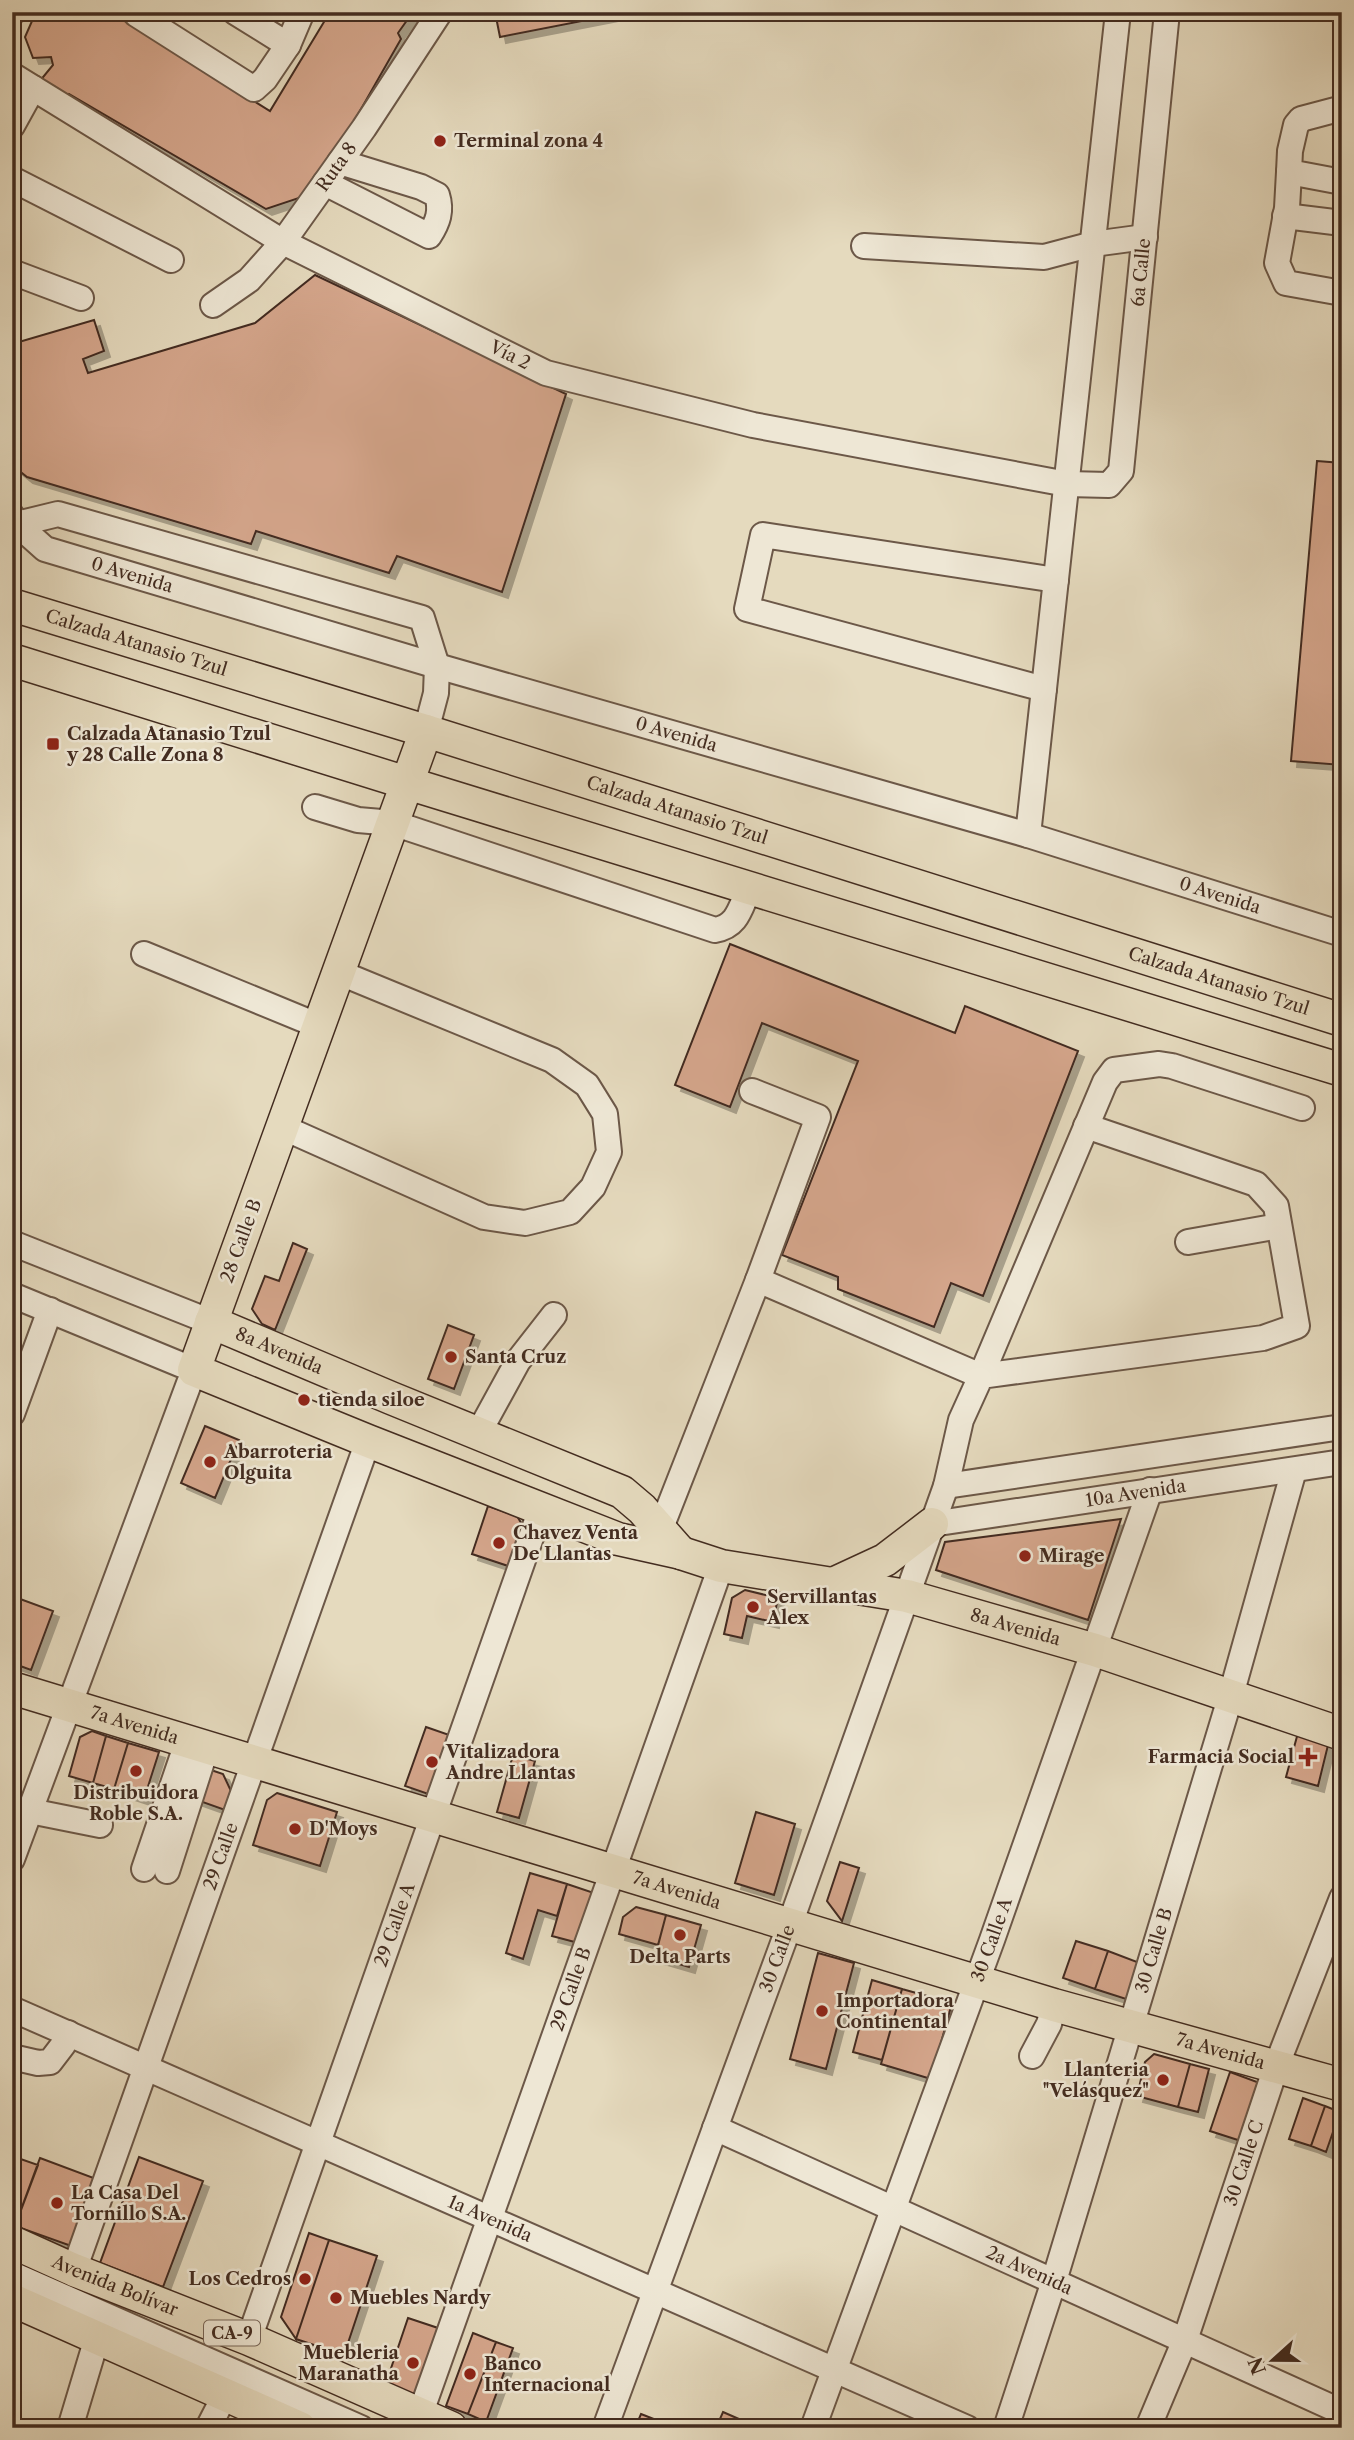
<svg xmlns="http://www.w3.org/2000/svg" width="1354" height="2440" font-family="'Libre Caslon Text',serif">
	<style>
		.building { fill: #d5a68c; stroke: #432c20; stroke-width: 2; filter: url(#shadow) }
		.lines { fill: none; stroke-linecap: round; stroke-linejoin: round }
		.minor-casing { stroke: #6c5848; stroke-width: 28 }
		.major-casing { stroke: #432c20; stroke-width: 35 }
		.minor { stroke: #eee7d5; stroke-width: 24 }
		.major { stroke: #e5dabe; stroke-width: 32 }
		.poi-dot { fill: #8f2418; stroke: #eee7d5; stroke-width: 2.5 }
		.labels { text-anchor: middle; stroke-width: 5; stroke-linejoin: round; paint-order: stroke }
		.shield { fill: #eee7d5; stroke: #766456; stroke-width: 2 }
		.shield-label { font-size: 16px; font-weight: bold; fill: #432c20 }
		.poi-label { font-size: 18px; font-weight: bold; fill: #432c20; stroke: #eee7d5; text-anchor: start }
		.street-label { font-size: 18px; fill: #432c20; stroke: #eee7d5 }
	</style>
	<defs>
		<filter id="shadow"><feDropShadow dx="6" dy="6" stdDeviation="0" flood-color="#0004"/></filter>
	</defs>
	<rect width="100%" height="100%" fill="#e5dabe"/>
	<filter id="stains"><feTurbulence type="fractalNoise" baseFrequency=".00286" numOctaves="4"/><feColorMatrix values="0 0 0 0 .2 0 0 0 0 .09 0 0 0 0 .02 0 0 0 .5 -.17"/></filter>
	<radialGradient id="worn" r=".72"><stop offset=".6" stop-color="#630" stop-opacity="0"/><stop offset="1" stop-color="#630" stop-opacity=".3"/></radialGradient>
	<path class="building" d="M 44,12 L 110,12 L 270,111 L 330,12 L 403,12 L 410,16 L 398,33 L 401,39 L 320,181 L 308,195 L 266,209 L 69,94 L 65,98 L 39,82 L 53,65 L 51,57 L 33,58 L 25,37 L 32,21 L 46,21 Z
		M 495,12 L 618,12 L 618,14 L 500,37 Z
		M 315,275 L 566,394 L 502,592 L 397,556 L 389,573 L 256,531 L 251,544 L 27,477 L 12,465 L 12,344 L 94,320 L 104,351 L 83,359 L 88,373 L 255,323 Z
		M 1317,461 L 1342,463 L 1342,765 L 1291,761 Z
		M 730,944 L 955,1033 L 965,1006 L 1078,1051 L 983,1296 L 951,1283 L 934,1327 L 838,1289 L 838,1277 L 782,1255 L 858,1061 L 762,1023 L 730,1107 L 675,1085 Z
		M 293,1243 L 307,1249 L 275,1330 L 262,1324 L 252,1309 L 265,1276 L 279,1281 Z
		M 448,1325 L 474,1335 L 454,1389 L 428,1379 Z
		M 205,1426 L 239,1440 L 215,1498 L 181,1483 Z
		M 488,1506 L 517,1516 L 527,1533 L 514,1568 L 472,1554 Z
		M 1121,1519 L 1088,1620 L 936,1570 L 945,1542 Z
		M 745,1590 L 778,1598 L 773,1622 L 747,1616 L 742,1638 L 724,1634 L 732,1598 Z
		M 12,1596 L 53,1611 L 31,1670 L 12,1663 Z
		M 426,1727 L 458,1738 L 437,1797 L 405,1786 Z
		M 1299,1729 L 1330,1737 L 1318,1786 L 1286,1777 Z
		M 92,1731 L 106,1736 L 93,1783 L 69,1776 L 80,1737 Z
		M 106,1736 L 128,1743 L 114,1789 L 93,1783 Z
		M 128,1743 L 159,1752 L 144,1799 L 114,1789 Z
		M 513,1755 L 535,1761 L 519,1818 L 497,1812 Z
		M 205,1768 L 223,1774 L 231,1791 L 225,1810 L 194,1799 Z
		M 277,1793 L 337,1812 L 320,1866 L 253,1845 L 267,1800 Z
		M 756,1812 L 795,1824 L 774,1895 L 735,1883 Z
		M 840,1862 L 859,1868 L 842,1921 L 827,1901 Z
		M 530,1873 L 567,1884 L 557,1916 L 538,1910 L 523,1959 L 506,1953 Z
		M 567,1884 L 591,1892 L 597,1906 L 586,1945 L 552,1936 Z
		M 636,1907 L 666,1915 L 658,1945 L 619,1934 L 623,1917 Z
		M 666,1915 L 701,1925 L 689,1967 L 655,1957 Z
		M 1076,1941 L 1108,1951 L 1095,1989 L 1063,1978 Z
		M 1108,1951 L 1145,1965 L 1135,1994 L 1126,1999 L 1095,1989 Z
		M 818,1953 L 854,1963 L 826,2069 L 790,2059 Z
		M 872,1980 L 902,1989 L 882,2060 L 853,2052 Z
		M 902,1989 L 952,2003 L 931,2079 L 881,2064 Z
		M 1154,2054 L 1190,2064 L 1178,2107 L 1137,2096 L 1145,2062 Z
		M 1190,2064 L 1209,2069 L 1198,2112 L 1178,2107 Z
		M 1230,2072 L 1257,2082 L 1261,2092 L 1244,2142 L 1210,2131 Z
		M 1303,2098 L 1325,2106 L 1311,2146 L 1289,2139 Z
		M 1325,2106 L 1340,2112 L 1326,2152 L 1311,2146 Z
		M 12,2156 L 38,2165 L 15,2226 L 12,2225 Z
		M 139,2157 L 203,2181 L 163,2287 L 100,2263 Z
		M 40,2158 L 99,2180 L 74,2247 L 15,2226 Z
		M 309,2233 L 329,2240 L 296,2339 L 281,2317 Z
		M 329,2240 L 377,2256 L 344,2355 L 296,2339 Z
		M 408,2318 L 444,2330 L 421,2396 L 382,2395 Z
		M 473,2333 L 496,2342 L 468,2414 L 446,2406 Z
		M 496,2342 L 513,2348 L 486,2422 L 468,2414 Z
		M 723,2412 L 755,2426 L 754,2428 L 716,2428 Z
		M 641,2414 L 674,2427 L 674,2428 L 635,2428 Z"/>
	<g class="lines">
		<g class="minor-casing">
			<g id="minor">
				<path d="M 137,12 L 136,14 L 254,89 L 265,79 L 288,45"/>
				<path d="M 235,12 L 288,45 L 302,12"/>
				<path d="M 12,13 L 13,12"/>
				<path id="s1" d="M 12,75 L 283,242 L 546,373 L 753,425 L 1067,484 L 1109,485 L 1121,471 L 1167,12"/>
				<path d="M 1342,110 L 1335,110 L 1301,119 L 1296,125 L 1290,151 L 1289,172 L 1342,182"/>
				<path d="M 12,126 L 33,88"/>
				<path d="M 1289,172 L 1287,208 L 1277,263 L 1286,283 L 1342,293"/>
				<path d="M 12,179 L 171,260"/>
				<path d="M 325,183 L 429,236 C 438,222 442,211 437,195 L 421,187 L 340,162"/>
				<path d="M 1285,216 L 1342,223"/>
				<path d="M 864,246 L 1044,257 L 1093,244 L 1145,237"/>
				<path d="M 12,272 L 81,298"/>
				<path id="s2" d="M 213,305 L 249,280 L 283,242 L 364,128 L 440,12"/>
				<path id="s3" d="M 12,516 L 17,524 L 45,549 L 437,666 L 1028,835 L 1342,934"/>
				<path d="M 17,524 L 58,514 L 422,618 L 437,666 L 436,693 L 426,731"/>
				<path d="M 1044,689 L 747,609 L 763,535 L 1056,580"/>
				<path d="M 315,807 L 358,820 L 393,823 L 715,930 C 738,926 740,908 749,889"/>
				<path d="M 1028,835 L 1118,12"/>
				<path d="M 144,954 L 319,1026"/>
				<path d="M 282,1127 L 484,1217 L 525,1223 L 570,1212 L 593,1187 L 609,1152 L 605,1114 L 587,1085 L 552,1060 L 338,972"/>
				<path d="M 1188,1242 L 1279,1226"/>
				<path d="M 12,1243 L 211,1322"/>
				<path d="M 758,1280 L 981,1376 L 1105,1082 L 1114,1070 L 1159,1064 L 1172,1066 L 1302,1108"/>
				<path d="M 12,1295 L 194,1370 L 12,1859"/>
				<path d="M 12,1414 L 50,1310"/>
				<path d="M 478,1434 L 518,1361 L 554,1315"/>
				<path d="M 946,1486 L 1342,1427"/>
				<path id="s4" d="M 932,1524 L 1342,1462"/>
				<path d="M 655,1543 L 758,1280 L 818,1117 L 752,1091"/>
				<path d="M 30,1811 L 100,1825"/>
				<path d="M 144,1869 L 188,1740"/>
				<path d="M 167,1871 L 207,1746"/>
				<path id="s5" d="M 12,2009 L 967,2428"/>
				<path d="M 1032,2056 L 1049,2024 L 1054,2005"/>
				<path d="M 12,2057 L 38,2063 L 50,2062 L 63,2045 L 68,2033"/>
				<path id="s6" d="M 715,2128 L 1342,2412"/>
				<path id="s7" d="M 74,2270 L 368,1441"/>
				<path d="M 12,2274 L 361,2428"/>
				<path id="s8" d="M 249,2339 L 541,1509"/>
				<path id="s9" d="M 420,2415 L 721,1566"/>
				<path d="M 70,2428 L 97,2338"/>
				<path d="M 208,2428 L 225,2395"/>
				<path id="s10" d="M 605,2428 L 790,1924 L 946,1486 L 961,1420 L 981,1376 L 1263,1338 L 1297,1326 L 1276,1206 L 1256,1184 L 1086,1126"/>
				<path id="s11" d="M 813,2428 L 992,1940 L 1150,1490"/>
				<path id="s12" d="M 1006,2428 L 1054,2281 L 1231,1695 L 1294,1470"/>
				<path id="s13" d="M 1148,2428 L 1185,2340 L 1276,2067 L 1342,1898"/>
			</g>
		</g>
		<g class="major-casing">
			<g id="major">
				<path id="s14" d="M 12,605 L 426,731 L 1342,1020"/>
				<path d="M 12,660 L 407,783 L 1342,1070"/>
				<path id="s15" d="M 426,731 L 194,1370 L 368,1441 L 618,1539 L 681,1553 L 721,1566 L 907,1596 L 1095,1650 L 1342,1734"/>
				<path id="s16" d="M 211,1322 L 391,1398 L 622,1492 L 642,1509 L 681,1553"/>
				<path d="M 831,1585 L 885,1560 L 932,1524"/>
				<path id="s17" d="M 12,1688 L 1054,2005 L 1342,2085"/>
				<path id="s18" d="M 12,2242 L 74,2270 L 249,2339 L 451,2428"/>
				<path d="M 12,2300 L 300,2428"/>
			</g>
		</g>
		<use href="#minor" class="minor"/>
		<use href="#major" class="major"/>
	</g>
	<g class="poi-dot">
		<circle cx="440" cy="141" r="7"/>
		<rect x="46" y="737" width="14" height="14" rx="3.5"/>
		<circle cx="451" cy="1357" r="7"/>
		<circle cx="304" cy="1400" r="7"/>
		<circle cx="210" cy="1462" r="7"/>
		<circle cx="499" cy="1543" r="7"/>
		<circle cx="1025" cy="1556" r="7"/>
		<circle cx="753" cy="1607" r="7"/>
		<path d="M1304.5 1746.5h7v7h7v7h-7v7h-7v-7h-7v-7h7z"/>
		<circle cx="432" cy="1762" r="7"/>
		<circle cx="136" cy="1771" r="7"/>
		<circle cx="295" cy="1829" r="7"/>
		<circle cx="680" cy="1935" r="7"/>
		<circle cx="822" cy="2011" r="7"/>
		<circle cx="1163" cy="2080" r="7"/>
		<circle cx="57" cy="2203" r="7"/>
		<circle cx="305" cy="2279" r="7"/>
		<circle cx="336" cy="2298" r="7"/>
		<circle cx="413" cy="2363" r="7"/>
		<circle cx="470" cy="2374" r="7"/>
	</g>
	<g class="labels">
		<rect class="shield" x="204" y="2320.5" width="56" height="25" rx="5"/>
		<g class="shield-label">
			<text x="232" y="2339">CA-9</text>
		</g>
		<g class="poi-label">
			<text x="454" y="147">Terminal zona 4</text>
			<text x="67" y="740">Calzada Atanasio Tzul<tspan x="67" dy="21">y 28 Calle Zona 8</tspan></text>
			<text x="465" y="1363">Santa Cruz</text>
			<text x="318" y="1406">tienda siloe</text>
			<text x="224" y="1458">Abarroteria<tspan x="224" dy="21">Olguita</tspan></text>
			<text x="513" y="1539">Chavez Venta<tspan x="513" dy="21">De Llantas</tspan></text>
			<text x="1039" y="1562">Mirage</text>
			<text x="767" y="1603">Servillantas<tspan x="767" dy="21">Alex</tspan></text>
			<text x="446" y="1758">Vitalizadora<tspan x="446" dy="21">Andre Llantas</tspan></text>
			<text x="1294" y="1763" text-anchor="end">Farmacia Social</text>
			<text x="136" y="1799" text-anchor="middle">Distribuidora<tspan x="136" dy="21">Roble S.A.</tspan></text>
			<text x="309" y="1835">D'Moys</text>
			<text x="680" y="1963" text-anchor="middle">Delta Parts</text>
			<text x="836" y="2007">Importadora<tspan x="836" dy="21">Continental</tspan></text>
			<text x="1149" y="2076" text-anchor="end">Llanteria<tspan x="1149" dy="21">"Velásquez"</tspan></text>
			<text x="71" y="2199">La Casa Del<tspan x="71" dy="21">Tornillo S.A.</tspan></text>
			<text x="291" y="2285" text-anchor="end">Los Cedros</text>
			<text x="350" y="2304">Muebles Nardy</text>
			<text x="399" y="2359" text-anchor="end">Muebleria<tspan x="399" dy="21">Maranatha</tspan></text>
			<text x="484" y="2370">Banco<tspan x="484" dy="21">Internacional</tspan></text>
		</g>
		<g class="street-label">
			<text dy="6" stroke="none"><textPath href="#s2" startOffset="187">Ruta 8</textPath></text>
			<text dy="6" stroke="none"><textPath href="#s1" startOffset="1405">6a Calle</textPath></text>
			<text dy="6" stroke="none"><textPath href="#s1" startOffset="572">Vía 2</textPath></text>
			<text dy="6" stroke="none"><textPath href="#s3" startOffset="138">0 Avenida</textPath></text>
			<text dy="6" stroke="none"><textPath href="#s14" startOffset="130">Calzada Atanasio Tzul</textPath></text>
			<text dy="6" stroke="none"><textPath href="#s3" startOffset="705">0 Avenida</textPath></text>
			<text dy="6" stroke="none"><textPath href="#s14" startOffset="696">Calzada Atanasio Tzul</textPath></text>
			<text dy="6" stroke="none"><textPath href="#s3" startOffset="1272">0 Avenida</textPath></text>
			<text dy="6" stroke="none"><textPath href="#s14" startOffset="1264">Calzada Atanasio Tzul</textPath></text>
			<text transform="translate(241 1241) rotate(-70)" y="6">28 Calle B</text>
			<text dy="6" stroke="none"><textPath href="#s16" startOffset="74">8a Avenida</textPath></text>
			<text dy="6" stroke="none"><textPath href="#s4" startOffset="206">10a Avenida</textPath></text>
			<text dy="6" stroke="none"><textPath href="#s15" startOffset="1544">8a Avenida</textPath></text>
			<text dy="6" stroke="none"><textPath href="#s17" startOffset="128">7a Avenida</textPath></text>
			<text dy="6" stroke="none"><textPath href="#s7" startOffset="439">29 Calle</textPath></text>
			<text dy="6" stroke="none"><textPath href="#s17" startOffset="695">7a Avenida</textPath></text>
			<text dy="6" stroke="none"><textPath href="#s8" startOffset="439">29 Calle A</textPath></text>
			<text dy="6" stroke="none"><textPath href="#s11" startOffset="520">30 Calle A</textPath></text>
			<text dy="6" stroke="none"><textPath href="#s12" startOffset="500">30 Calle B</textPath></text>
			<text dy="6" stroke="none"><textPath href="#s10" startOffset="500">30 Calle</textPath></text>
			<text dy="6" stroke="none"><textPath href="#s9" startOffset="452">29 Calle B</textPath></text>
			<text dy="6" stroke="none"><textPath href="#s17" startOffset="1262">7a Avenida</textPath></text>
			<text dy="6" stroke="none"><textPath href="#s13" startOffset="282">30 Calle C</textPath></text>
			<text dy="6" stroke="none"><textPath href="#s5" startOffset="522">1a Avenida</textPath></text>
			<text dy="6" stroke="none"><textPath href="#s6" startOffset="345">2a Avenida</textPath></text>
			<text dy="6" stroke="none"><textPath href="#s18" startOffset="112">Avenida Bolívar</textPath></text>
		</g>
	</g>
	<rect width="1354" height="2440" fill="none" stroke="#e5dabe" stroke-width="42"/>
	<rect x="14" y="14" width="1326" height="2412" fill="none" stroke="#432c20" stroke-width="3.5"/>
	<rect x="21" y="21" width="1312" height="2398" fill="none" stroke="#432c20" stroke-width="2"/>
	<g transform="translate(1273 2360) rotate(249)" stroke="#eee7d5" stroke-width="5" paint-order="stroke">
	<path d="M0-5L12 26L0 18L-12 26Z" fill="#432c20"/>
	<text y="-10" font-size="19" font-weight="bold" text-anchor="middle" fill="#432c20">N</text>
	</g>
	<rect width="100%" height="100%" filter="url(#stains)"/>
	<rect width="100%" height="100%" fill="url(#worn)"/>
</svg>
